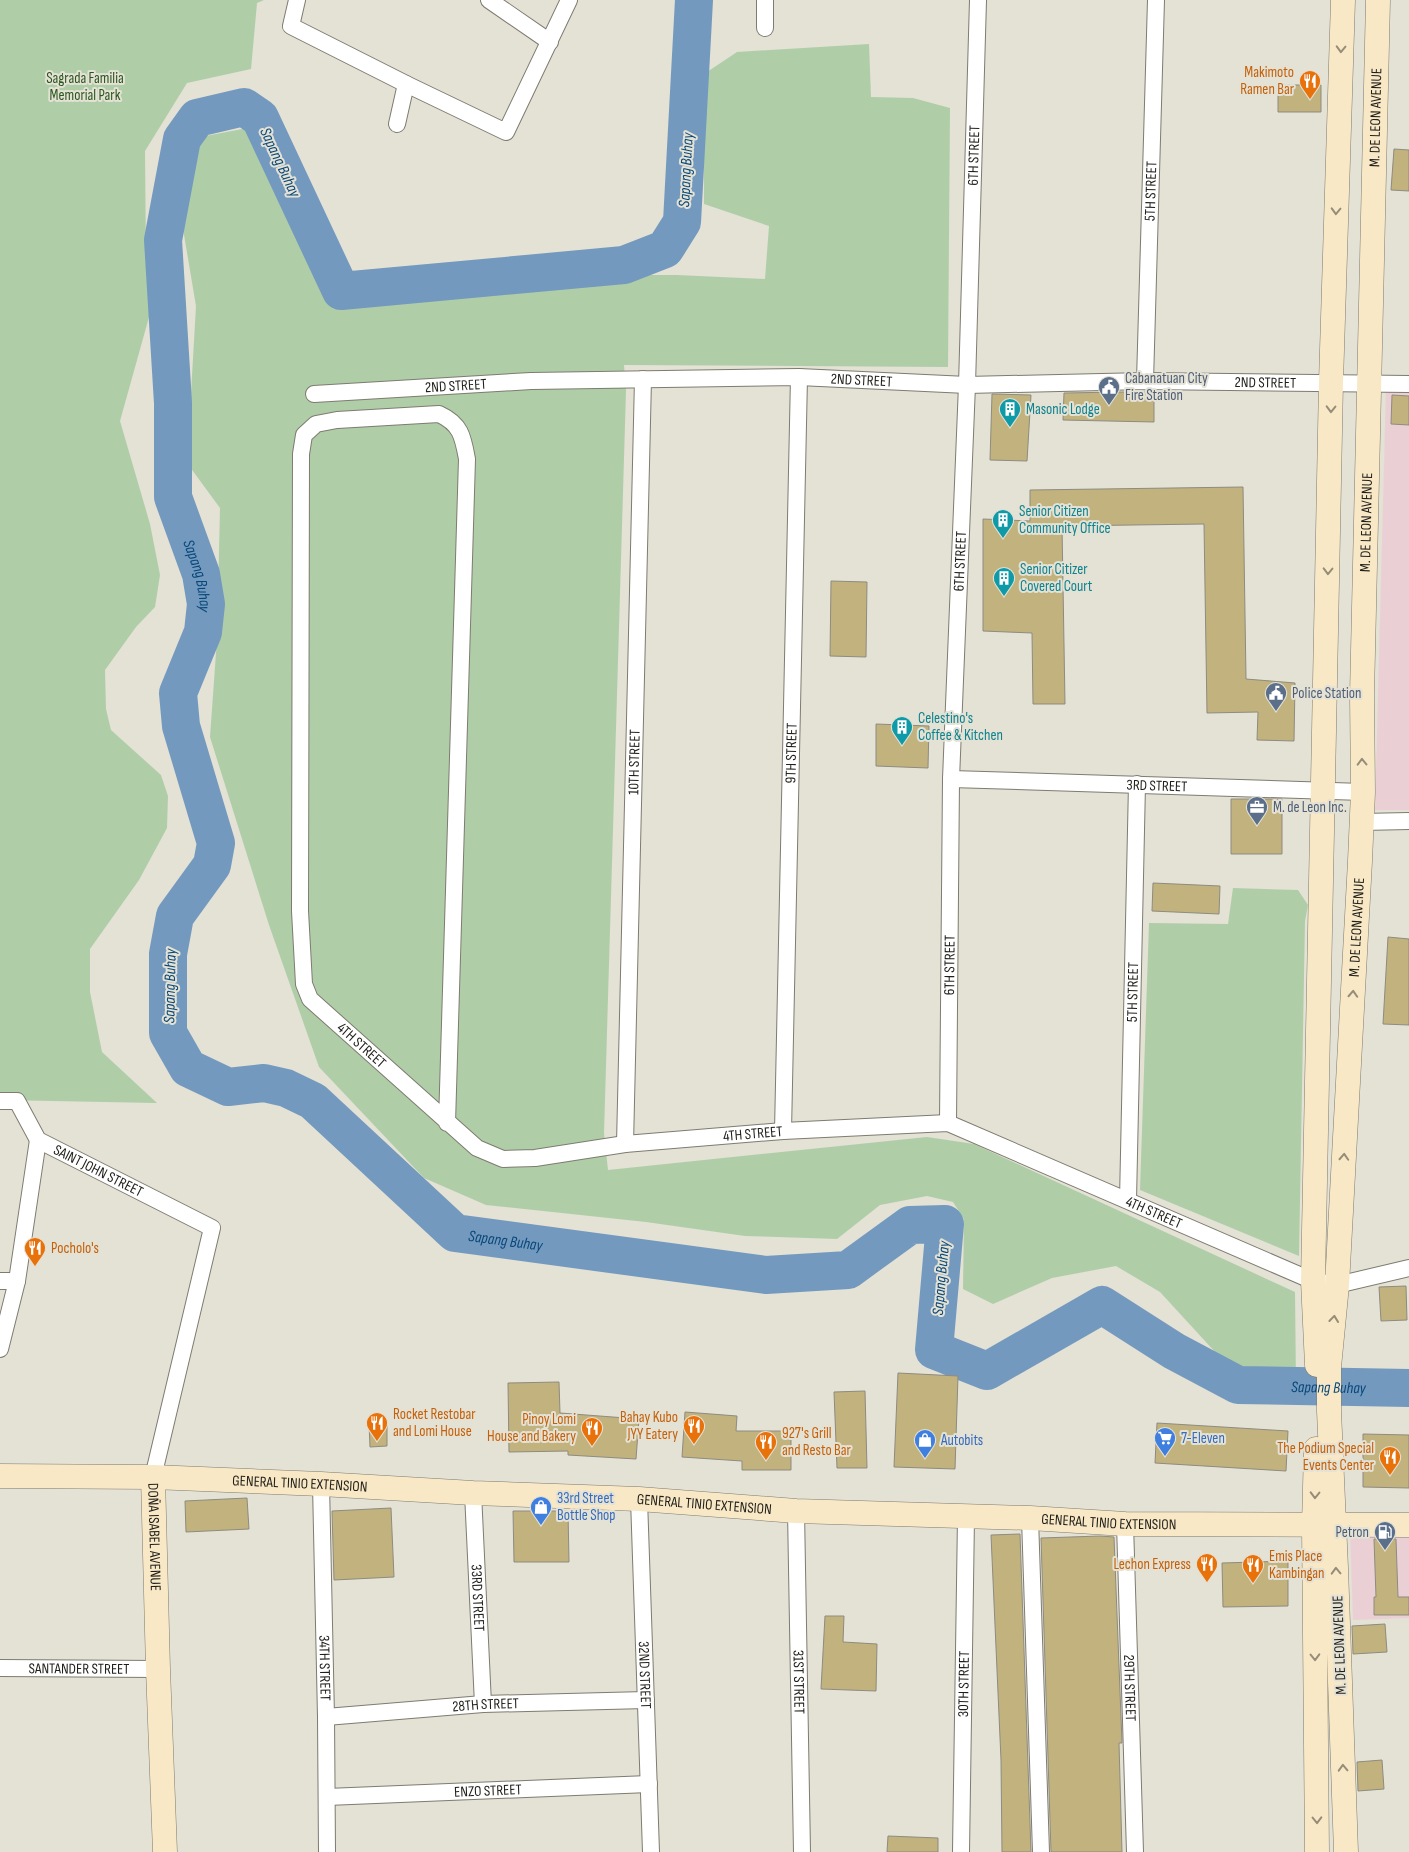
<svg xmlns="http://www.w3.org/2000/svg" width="1409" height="1852" font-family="'Sofia Sans Condensed',sans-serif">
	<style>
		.commercial { fill: #ead0d4 }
		.green { fill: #afcea8 }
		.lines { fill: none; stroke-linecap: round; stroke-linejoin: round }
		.river { stroke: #7399bf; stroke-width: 38 }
		.building { fill: #c1b27e; stroke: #8e8b80 }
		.street-casing { stroke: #7e7b70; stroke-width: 18 }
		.secondary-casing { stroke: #7e7b70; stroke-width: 25 }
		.street { stroke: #fff; stroke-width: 16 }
		.secondary { stroke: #f8e8c6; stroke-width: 24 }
		.oneway { stroke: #968d78 }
		.labels { text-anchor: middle; stroke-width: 4; stroke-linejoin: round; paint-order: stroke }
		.food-label { font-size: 15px; fill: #c56008; stroke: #e4e1d5; text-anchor: end }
		.park-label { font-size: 15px; fill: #29561d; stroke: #e4e1d5 }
		.street-label { font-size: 15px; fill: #1f1e19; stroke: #e4e1d5 }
		.service-label { font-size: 15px; fill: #4e5e75; stroke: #e4e1d5; text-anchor: start }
		.culture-label { font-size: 15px; fill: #0d838f; stroke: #e4e1d5; text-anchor: start }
		.shop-label { font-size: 15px; fill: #366cbe; stroke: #e4e1d5; text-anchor: start }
		.water-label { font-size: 16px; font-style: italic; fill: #084778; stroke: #e4e1d5 }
	</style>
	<rect width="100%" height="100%" fill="#e4e1d5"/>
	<path class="commercial" d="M 1386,389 L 1409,389 L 1409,810 L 1375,810 Z
		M 1409,1528 L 1409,1618 L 1353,1620 L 1350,1529 Z"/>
	<path class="green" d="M 0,0 L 264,0 L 257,3 L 251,69 L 187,83 L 145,151 L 146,263 L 151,310 L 120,421 L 150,524 L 160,575 L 155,607 L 136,627 L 105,670 L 106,709 L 111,730 L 161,775 L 168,796 L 167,828 L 139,880 L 90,949 L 90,992 L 102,1052 L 157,1103 L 0,1100 Z
		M 869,44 L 871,97 L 913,98 L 950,108 L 948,367 L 624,365 L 626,391 L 604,1133 L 608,1170 L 927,1137 L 974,1144 L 1295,1292 L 1296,1386 L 1239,1378 L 1160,1292 L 1116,1266 L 1052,1278 L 993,1304 L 963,1289 L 964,1219 L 953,1202 L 927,1196 L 880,1205 L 837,1239 L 745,1236 L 646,1222 L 486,1205 L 424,1178 L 319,1067 L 269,925 L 210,737 L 217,639 L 220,508 L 187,463 L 196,306 L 179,205 L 200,137 L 253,127 L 332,306 L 616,275 L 677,275 L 765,279 L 769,226 L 704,204 L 704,135 L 698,78 L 737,52 Z
		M 1233,888 L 1298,890 L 1308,905 L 1305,921 L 1299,1256 L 1140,1190 L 1149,923 L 1228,924 Z"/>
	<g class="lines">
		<path class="river" id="s1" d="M 694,0 L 682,222 L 665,249 L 624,265 L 341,291 L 260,118 L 244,107 L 197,118 L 182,139 L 163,240 L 173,403 L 173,497 L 201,574 L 206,604 L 203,632 L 178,693 L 181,726 L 216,843 L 212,865 L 175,916 L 168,954 L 168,1033 L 188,1068 L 228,1087 L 264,1083 L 286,1088 L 313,1101 L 455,1233 L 766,1275 L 848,1270 L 910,1225 L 945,1224 L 934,1350 L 987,1371 L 1102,1305 L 1174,1351 L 1238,1385 L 1409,1388"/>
	</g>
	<path class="building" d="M 1278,85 L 1321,85 L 1321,112 L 1278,112 Z
		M 1394,149 L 1409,150 L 1409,191 L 1391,190 Z
		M 1119,392 L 1154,392 L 1154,422 L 1063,420 L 1064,393 Z
		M 992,394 L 1031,395 L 1027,461 L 990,460 Z
		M 1392,395 L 1409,396 L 1409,425 L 1391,424 Z
		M 1243,487 L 1246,679 L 1295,683 L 1294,741 L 1257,740 L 1258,712 L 1207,713 L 1204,524 L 1062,526 L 1065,704 L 1033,704 L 1032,633 L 983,631 L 983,519 L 1030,521 L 1030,490 Z
		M 831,581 L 867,582 L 866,657 L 830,656 Z
		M 876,724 L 929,726 L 928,768 L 876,766 Z
		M 1231,799 L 1282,799 L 1282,854 L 1231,854 Z
		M 1153,883 L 1220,886 L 1219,914 L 1152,911 Z
		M 1388,937 L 1409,939 L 1409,1025 L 1383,1024 Z
		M 1406,1286 L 1407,1320 L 1381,1321 L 1379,1287 Z
		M 898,1373 L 958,1376 L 955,1469 L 894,1467 Z
		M 559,1382 L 560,1413 L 639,1419 L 636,1459 L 568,1455 L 568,1451 L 509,1452 L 508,1383 Z
		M 865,1391 L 867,1468 L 837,1468 L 834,1392 Z
		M 685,1412 L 737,1416 L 736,1431 L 791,1431 L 791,1470 L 742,1470 L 742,1461 L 682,1457 Z
		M 369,1423 L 387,1423 L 387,1446 L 370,1447 Z
		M 1157,1423 L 1288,1431 L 1286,1471 L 1155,1463 Z
		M 1363,1434 L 1409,1435 L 1409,1488 L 1363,1487 Z
		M 247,1498 L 249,1529 L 186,1532 L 185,1501 Z
		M 391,1508 L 394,1577 L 334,1580 L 332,1511 Z
		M 513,1511 L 568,1511 L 569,1562 L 514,1562 Z
		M 1020,1534 L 1031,1852 L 1002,1852 L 1001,1760 L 991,1535 Z
		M 1100,1536 L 1114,1537 L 1122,1743 L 1119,1743 L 1122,1852 L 1051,1852 L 1041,1538 Z
		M 1374,1539 L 1396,1539 L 1398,1597 L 1409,1597 L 1409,1615 L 1374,1615 L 1374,1597 L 1376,1597 Z
		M 1288,1561 L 1288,1606 L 1223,1607 L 1222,1563 Z
		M 825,1616 L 844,1616 L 843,1642 L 877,1644 L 876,1691 L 821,1689 Z
		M 1385,1624 L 1387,1652 L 1353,1654 L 1352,1626 Z
		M 1382,1760 L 1384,1789 L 1358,1791 L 1357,1762 Z
		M 888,1836 L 938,1838 L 938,1852 L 887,1852 Z"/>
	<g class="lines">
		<g class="street-casing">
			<g id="street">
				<path d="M 297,0 L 291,26 L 406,84 L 397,124"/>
				<path d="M 489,0 L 550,42"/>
				<path d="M 765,28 L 765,0"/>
				<path d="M 406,84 L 506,132 L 569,0"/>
				<path id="s2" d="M 1145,381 L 1156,0"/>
				<path id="s3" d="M 314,394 L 531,381 L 799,377 L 967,385 L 1145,381 L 1409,384"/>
				<path id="s4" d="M 951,779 L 1363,792"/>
				<path d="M 1362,822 L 1409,821"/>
				<path id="s5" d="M 0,1101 L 17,1101 L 38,1140 L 212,1228 L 153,1477"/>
				<path id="s6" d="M 447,1123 L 467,459 C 463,437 461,424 439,414 L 337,420 L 316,424 L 304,435 L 301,454 L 300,911 L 304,984 L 310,999 L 477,1148 L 503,1159 L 535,1158 L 625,1144 L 783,1131 L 948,1123 L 1313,1281 L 1337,1285 L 1409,1268"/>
				<path id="s7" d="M 948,1123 L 951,779 L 967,385 L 978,0"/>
				<path id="s8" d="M 783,1131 L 799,377"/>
				<path id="s9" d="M 625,1144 L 643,379"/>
				<path id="s10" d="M 1128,1200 L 1137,784"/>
				<path d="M 0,1281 L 17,1281"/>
				<path d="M 0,1349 L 17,1281 L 38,1140"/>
				<path id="s11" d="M 321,1484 L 326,1717 L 327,1852"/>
				<path id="s12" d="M 473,1493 L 483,1704"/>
				<path id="s13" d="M 639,1499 L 651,1852"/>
				<path id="s14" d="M 796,1511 L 802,1852"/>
				<path d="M 1030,1518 L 1041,1852"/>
				<path id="s15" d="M 1125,1524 L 1135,1852"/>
				<path id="s16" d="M 0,1668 L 158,1669"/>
				<path id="s17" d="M 326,1717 L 483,1704 L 646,1700"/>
				<path id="s18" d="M 327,1797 L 649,1784"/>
				<path id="s19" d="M 961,1852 L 966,1517"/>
			</g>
		</g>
		<g class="secondary-casing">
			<g id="secondary">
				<path d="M 1317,1365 L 1313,1281 L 1331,382 L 1343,0"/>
				<path d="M 1316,1449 L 1314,1526 L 1317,1852"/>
				<path id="s20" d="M 0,1476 L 153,1477 L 321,1484 L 473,1493 L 639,1499 L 796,1511 L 1030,1518 L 1125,1524 L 1409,1525"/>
				<path id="s21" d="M 153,1477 L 158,1669 L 165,1852"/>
				<path id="s22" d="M 1346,1852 L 1336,1568 L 1329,1411 L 1329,1367 L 1337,1285 L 1360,861 L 1363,792 L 1362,695 L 1378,0"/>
			</g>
		</g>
		<use href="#street" class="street"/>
		<use href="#secondary" class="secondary"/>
	</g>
	<defs><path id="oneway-chevron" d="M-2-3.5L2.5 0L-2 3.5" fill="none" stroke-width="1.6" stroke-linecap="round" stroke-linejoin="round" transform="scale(1.25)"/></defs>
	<g class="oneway">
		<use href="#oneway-chevron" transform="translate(1341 49) rotate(92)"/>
		<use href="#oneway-chevron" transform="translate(1336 211) rotate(92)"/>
		<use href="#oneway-chevron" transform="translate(1331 409) rotate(91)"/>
		<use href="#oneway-chevron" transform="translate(1328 571) rotate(91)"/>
		<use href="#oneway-chevron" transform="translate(1362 762) rotate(-91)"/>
		<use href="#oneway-chevron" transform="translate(1353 994) rotate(-87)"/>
		<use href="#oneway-chevron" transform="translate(1344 1157) rotate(-87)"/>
		<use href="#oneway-chevron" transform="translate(1334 1319) rotate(-84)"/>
		<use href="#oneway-chevron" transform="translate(1315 1495) rotate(91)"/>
		<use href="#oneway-chevron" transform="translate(1336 1571) rotate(-92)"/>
		<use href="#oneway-chevron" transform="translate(1315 1657) rotate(89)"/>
		<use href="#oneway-chevron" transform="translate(1343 1768) rotate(-92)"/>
		<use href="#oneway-chevron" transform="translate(1317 1820) rotate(89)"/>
	</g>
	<defs>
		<g id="restaurant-pin" transform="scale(1.125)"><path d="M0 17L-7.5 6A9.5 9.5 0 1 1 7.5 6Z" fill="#e8710a" stroke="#e4e1d5"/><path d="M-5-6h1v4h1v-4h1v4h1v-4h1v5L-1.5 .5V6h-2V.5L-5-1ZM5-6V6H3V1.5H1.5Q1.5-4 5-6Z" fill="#fff"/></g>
		<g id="civic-pin" transform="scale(1.125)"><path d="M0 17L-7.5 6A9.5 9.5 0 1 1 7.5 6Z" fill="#5c6f8a" stroke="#e4e1d5"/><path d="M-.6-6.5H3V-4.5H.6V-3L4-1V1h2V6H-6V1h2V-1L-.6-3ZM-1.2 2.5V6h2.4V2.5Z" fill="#fff"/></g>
		<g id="building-pin" transform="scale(1.125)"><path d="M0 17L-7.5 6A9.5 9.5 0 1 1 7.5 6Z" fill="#0f9aa8" stroke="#e4e1d5"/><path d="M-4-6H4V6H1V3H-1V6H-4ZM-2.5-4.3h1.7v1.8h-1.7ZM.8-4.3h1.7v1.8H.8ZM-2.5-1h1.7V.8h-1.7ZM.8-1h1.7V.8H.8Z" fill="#fff"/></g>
		<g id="office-pin" transform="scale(1.125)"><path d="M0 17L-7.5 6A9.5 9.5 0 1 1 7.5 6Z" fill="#5c6f8a" stroke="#e4e1d5"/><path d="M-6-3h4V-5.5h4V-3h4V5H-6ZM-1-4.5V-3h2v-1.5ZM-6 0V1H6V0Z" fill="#fff"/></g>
		<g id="supermarket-pin" transform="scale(1.125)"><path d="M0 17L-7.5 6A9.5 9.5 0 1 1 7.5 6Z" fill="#3f7fe0" stroke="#e4e1d5"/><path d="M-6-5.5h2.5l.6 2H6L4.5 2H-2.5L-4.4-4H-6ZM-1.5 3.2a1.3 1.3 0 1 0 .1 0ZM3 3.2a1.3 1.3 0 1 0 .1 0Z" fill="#fff"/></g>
		<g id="shop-pin" transform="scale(1.125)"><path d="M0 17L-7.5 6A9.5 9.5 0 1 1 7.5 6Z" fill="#3f7fe0" stroke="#e4e1d5"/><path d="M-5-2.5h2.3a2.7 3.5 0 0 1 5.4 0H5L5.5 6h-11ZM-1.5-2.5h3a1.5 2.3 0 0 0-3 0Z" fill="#fff"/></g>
		<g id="fuel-pin" transform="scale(1.125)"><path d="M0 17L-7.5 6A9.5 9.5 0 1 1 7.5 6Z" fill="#5c6f8a" stroke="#e4e1d5"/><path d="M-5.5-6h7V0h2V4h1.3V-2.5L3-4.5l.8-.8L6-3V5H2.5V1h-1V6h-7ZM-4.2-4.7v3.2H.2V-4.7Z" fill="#fff"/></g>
	</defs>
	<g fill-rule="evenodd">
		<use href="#restaurant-pin" x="1310" y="81"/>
		<use href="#civic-pin" x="1109" y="387"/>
		<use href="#building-pin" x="1010" y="409"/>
		<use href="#building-pin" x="1003" y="520"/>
		<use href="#building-pin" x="1004" y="578"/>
		<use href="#civic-pin" x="1276" y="693"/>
		<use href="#building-pin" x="902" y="727"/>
		<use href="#office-pin" x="1257" y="807"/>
		<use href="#restaurant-pin" x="35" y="1248"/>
		<use href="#restaurant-pin" x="377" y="1423"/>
		<use href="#restaurant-pin" x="694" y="1426"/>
		<use href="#restaurant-pin" x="592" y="1428"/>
		<use href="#supermarket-pin" x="1165" y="1438"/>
		<use href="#shop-pin" x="925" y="1440"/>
		<use href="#restaurant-pin" x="766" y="1442"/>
		<use href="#restaurant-pin" x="1390" y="1457"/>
		<use href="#shop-pin" x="541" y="1507"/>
		<use href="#fuel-pin" x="1385" y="1532"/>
		<use href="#restaurant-pin" x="1207" y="1564"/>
		<use href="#restaurant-pin" x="1253" y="1565"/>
	</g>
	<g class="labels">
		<g class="food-label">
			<text x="1294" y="77">Makimoto<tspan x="1294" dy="17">Ramen Bar</tspan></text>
			<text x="51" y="1253" text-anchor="start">Pocholo's</text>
			<text x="393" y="1419" text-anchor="start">Rocket Restobar<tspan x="393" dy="17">and Lomi House</tspan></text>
			<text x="678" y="1422">Bahay Kubo<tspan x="678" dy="17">JYY Eatery</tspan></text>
			<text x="576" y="1424">Pinoy Lomi<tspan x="576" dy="17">House and Bakery</tspan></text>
			<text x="782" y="1438" text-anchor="start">927's Grill<tspan x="782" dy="17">and Resto Bar</tspan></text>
			<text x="1374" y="1453">The Podium Special<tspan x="1374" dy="17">Events Center</tspan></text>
			<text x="1269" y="1561" text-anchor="start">Emis Place<tspan x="1269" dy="17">Kambingan</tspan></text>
			<text x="1191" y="1569">Lechon Express</text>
		</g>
		<g class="park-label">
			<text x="85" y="83">Sagrada Familia<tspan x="85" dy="17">Memorial Park</tspan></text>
		</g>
		<g class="street-label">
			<text dy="5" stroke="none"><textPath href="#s22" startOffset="1736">M. DE LEON AVENUE</textPath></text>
			<text dy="5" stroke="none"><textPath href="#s7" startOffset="968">6TH STREET</textPath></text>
			<text dy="5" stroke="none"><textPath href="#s2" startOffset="190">5TH STREET</textPath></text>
			<text dy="5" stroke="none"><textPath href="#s3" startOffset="548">2ND STREET</textPath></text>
			<text dy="5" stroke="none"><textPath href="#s3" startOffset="952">2ND STREET</textPath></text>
			<text dy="5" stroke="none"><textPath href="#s3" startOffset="142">2ND STREET</textPath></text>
			<text dy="5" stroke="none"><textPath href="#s22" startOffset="1331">M. DE LEON AVENUE</textPath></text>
			<text dy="5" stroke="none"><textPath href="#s7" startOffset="562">6TH STREET</textPath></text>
			<text dy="5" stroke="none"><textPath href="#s8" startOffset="378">9TH STREET</textPath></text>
			<text dy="5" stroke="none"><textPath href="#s9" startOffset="382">10TH STREET</textPath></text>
			<text dy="5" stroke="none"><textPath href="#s4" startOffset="206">3RD STREET</textPath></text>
			<text dy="5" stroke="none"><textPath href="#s22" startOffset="926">M. DE LEON AVENUE</textPath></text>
			<text dy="5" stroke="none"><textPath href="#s7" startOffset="158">6TH STREET</textPath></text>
			<text dy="5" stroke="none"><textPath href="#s10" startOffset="208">5TH STREET</textPath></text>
			<text dy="5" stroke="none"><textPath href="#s6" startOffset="1495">4TH STREET</textPath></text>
			<text dy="5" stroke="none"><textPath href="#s6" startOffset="1929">4TH STREET</textPath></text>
			<text dy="5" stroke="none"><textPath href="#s5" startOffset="129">SAINT JOHN STREET</textPath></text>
			<text dy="5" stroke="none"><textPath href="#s6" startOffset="2349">4TH STREET</textPath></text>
			<text dy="5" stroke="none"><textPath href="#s20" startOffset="300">GENERAL TINIO EXTENSION</textPath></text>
			<text dy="5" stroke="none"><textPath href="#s20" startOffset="705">GENERAL TINIO EXTENSION</textPath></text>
			<text dy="5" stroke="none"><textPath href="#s20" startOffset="1110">GENERAL TINIO EXTENSION</textPath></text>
			<text dy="5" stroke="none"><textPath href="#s21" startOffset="60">DOÑA ISABEL AVENUE</textPath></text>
			<text dy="5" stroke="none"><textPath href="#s12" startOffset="105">33RD STREET</textPath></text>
			<text transform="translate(1339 1645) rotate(-92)" y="5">M. DE LEON AVENUE</text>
			<text dy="5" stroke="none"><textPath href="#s16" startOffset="79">SANTANDER STREET</textPath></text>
			<text dy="5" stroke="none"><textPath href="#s11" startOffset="184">34TH STREET</textPath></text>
			<text dy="5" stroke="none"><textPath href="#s13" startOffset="176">32ND STREET</textPath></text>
			<text dy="5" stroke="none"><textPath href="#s14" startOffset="171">31ST STREET</textPath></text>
			<text dy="5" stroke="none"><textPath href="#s19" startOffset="168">30TH STREET</textPath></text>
			<text dy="5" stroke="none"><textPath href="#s15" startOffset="164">29TH STREET</textPath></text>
			<text dy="5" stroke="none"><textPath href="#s17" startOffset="160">28TH STREET</textPath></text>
			<text dy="5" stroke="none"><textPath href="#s18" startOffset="161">ENZO STREET</textPath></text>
		</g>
		<g class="service-label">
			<text x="1125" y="383">Cabanatuan City<tspan x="1125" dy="17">Fire Station</tspan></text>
			<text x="1292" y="698">Police Station</text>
			<text x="1273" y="812">M. de Leon Inc.</text>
			<text x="1369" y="1537" text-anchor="end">Petron</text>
		</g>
		<g class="culture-label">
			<text x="1026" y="414">Masonic Lodge</text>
			<text x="1019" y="516">Senior Citizen<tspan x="1019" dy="17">Community Office</tspan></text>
			<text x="1020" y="574">Senior Citizer<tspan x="1020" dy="17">Covered Court</tspan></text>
			<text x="918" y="723">Celestino's<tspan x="918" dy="17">Coffee &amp; Kitchen</tspan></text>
		</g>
		<g class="shop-label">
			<text x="1181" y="1443">7-Eleven</text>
			<text x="941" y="1445">Autobits</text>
			<text x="557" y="1503">33rd Street<tspan x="557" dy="17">Bottle Shop</tspan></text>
		</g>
		<g class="water-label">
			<text transform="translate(281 162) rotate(65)" y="6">Sapang Buhay</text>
			<text transform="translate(685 170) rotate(-87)" y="6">Sapang Buhay</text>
			<text dy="6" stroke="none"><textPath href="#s1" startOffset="1310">Sapang Buhay</textPath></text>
			<text transform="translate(169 986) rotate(-89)" y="6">Sapang Buhay</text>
			<text dy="6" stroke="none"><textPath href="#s1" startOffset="2210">Sapang Buhay</textPath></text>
			<text transform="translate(940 1278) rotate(-85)" y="6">Sapang Buhay</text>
			<text dy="6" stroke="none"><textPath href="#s1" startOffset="3231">Sapang Buhay</textPath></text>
		</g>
	</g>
</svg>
